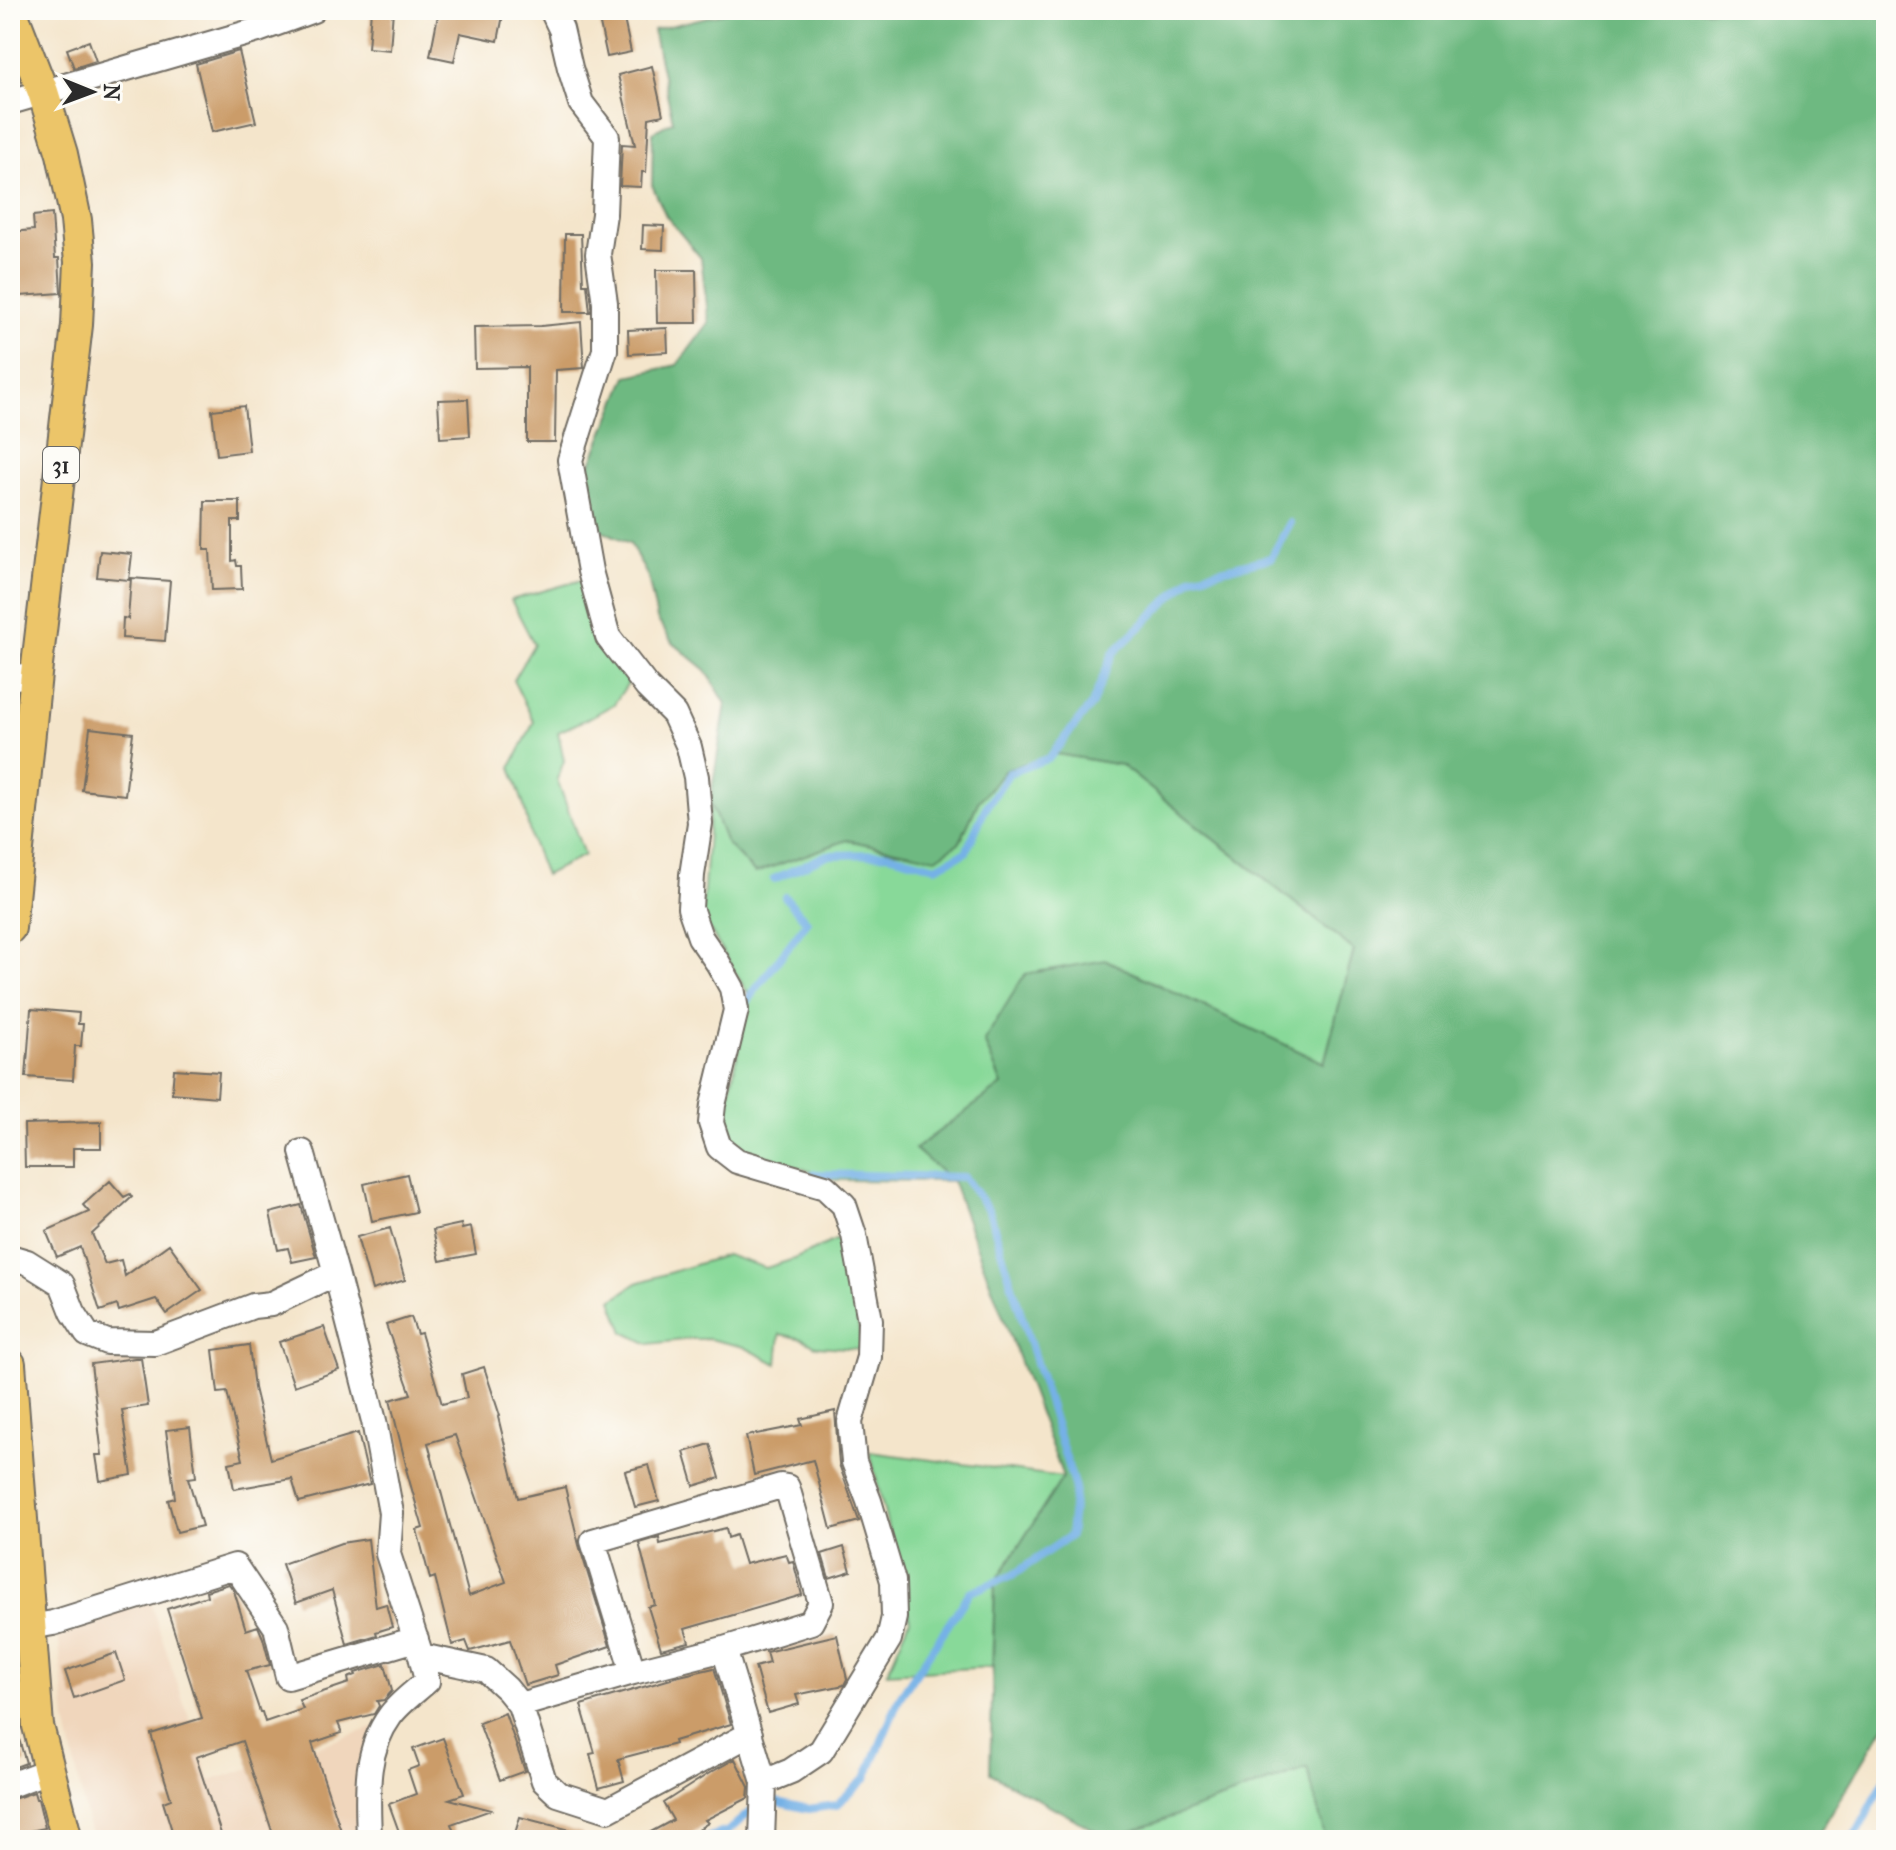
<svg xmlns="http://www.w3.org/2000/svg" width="1896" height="1850" font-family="'IM FELL French Canon',serif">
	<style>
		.built { fill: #f0d6bc }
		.green { fill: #88d999; stroke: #5a8262; stroke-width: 2 }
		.forest { fill: #6eb981; stroke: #4c7256; stroke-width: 2 }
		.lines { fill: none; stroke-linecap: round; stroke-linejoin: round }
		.stream { stroke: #74b1e6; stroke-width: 8 }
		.building { fill: #cb9c69; fill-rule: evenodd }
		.minor-casing { stroke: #716c63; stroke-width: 28 }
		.major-casing { stroke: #716c63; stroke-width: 34 }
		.minor { stroke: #fff; stroke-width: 24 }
		.major { stroke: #ecc569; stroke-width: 30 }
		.labels { text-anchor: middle; stroke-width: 8; stroke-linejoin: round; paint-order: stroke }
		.shield { fill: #fdfcf7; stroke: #6a6a68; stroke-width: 2 }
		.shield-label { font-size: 22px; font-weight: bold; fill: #2b2b2b }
	</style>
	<rect width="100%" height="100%" fill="#fdfcf7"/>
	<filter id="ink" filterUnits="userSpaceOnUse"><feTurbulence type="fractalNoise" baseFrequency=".0125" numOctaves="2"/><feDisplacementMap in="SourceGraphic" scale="16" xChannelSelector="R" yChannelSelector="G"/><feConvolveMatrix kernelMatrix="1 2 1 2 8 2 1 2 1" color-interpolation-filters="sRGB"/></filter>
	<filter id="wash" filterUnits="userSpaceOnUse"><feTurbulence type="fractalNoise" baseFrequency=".006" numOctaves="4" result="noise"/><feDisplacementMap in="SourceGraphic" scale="32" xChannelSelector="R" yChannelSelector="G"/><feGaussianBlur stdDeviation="1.8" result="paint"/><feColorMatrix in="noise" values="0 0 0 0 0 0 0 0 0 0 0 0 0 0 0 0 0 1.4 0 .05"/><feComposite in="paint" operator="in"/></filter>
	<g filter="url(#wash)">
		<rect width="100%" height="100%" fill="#f4e5cb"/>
		<path class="built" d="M 150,1602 L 210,1781 L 376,1727 L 361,1840 L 93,1840 L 86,1817 L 66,1720 L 58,1632 Z"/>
		<path class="green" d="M 582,580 L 632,677 L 614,704 L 587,719 L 558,732 L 564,761 L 557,779 L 584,855 L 545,875 L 531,839 L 524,806 L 511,767 L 534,722 L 513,680 L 534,644 L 511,600 Z
			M 1057,754 L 1121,765 L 1354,950 L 1324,1063 L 1106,960 L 1002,1085 L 916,1148 L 952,1181 L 835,1180 L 737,1146 L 724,1118 L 750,997 L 702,917 L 710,802 L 726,843 L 755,873 L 847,840 L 897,851 L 960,842 L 978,802 L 1006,769 Z
			M 844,1236 L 862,1349 L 816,1346 L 803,1339 L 780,1334 L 777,1364 L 744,1347 L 709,1339 L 691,1339 L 649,1344 L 624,1332 L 612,1300 L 637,1283 L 726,1255 L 766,1268 L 794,1259 Z
			M 870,1452 L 1063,1477 L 995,1583 L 992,1667 L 887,1673 L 910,1620 Z
			M 1308,1768 L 1326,1840 L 1111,1840 L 1111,1839 Z"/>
		<path class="forest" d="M 736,10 L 1886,10 L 1886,1723 L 1815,1840 L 1326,1840 L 1307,1768 L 1111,1839 L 990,1773 L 995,1583 L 1063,1477 L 952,1181 L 915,1149 L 1002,1085 L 984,1041 L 1025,974 L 1106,960 L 1324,1063 L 1354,950 L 1121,765 L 1057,754 L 1006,769 L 978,802 L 960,842 L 936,858 L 847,840 L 755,873 L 726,843 L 710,802 L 726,704 L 706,670 L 672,642 L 657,619 L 648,577 L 630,543 L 599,529 L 588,470 L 627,376 L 677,365 L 709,323 L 701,258 L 666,216 L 652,185 L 653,132 L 673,121 L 653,30 Z"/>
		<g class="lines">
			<path class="stream" d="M 774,879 L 827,855 L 888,854 L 936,867 L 966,852 L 985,809 L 1009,773 L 1049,758 L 1092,704 L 1113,653 L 1192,577 L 1271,558 L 1290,523
				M 742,1011 L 743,1006 L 807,922 L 785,897
				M 772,1801 L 809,1809 L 836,1805 L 866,1778 L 900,1697 L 970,1592 L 1013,1575 L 1070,1536 L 1075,1488 L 989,1211 L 964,1177 L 814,1174
				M 699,1840 L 728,1831 L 751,1811
				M 1851,1840 L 1859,1829 L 1886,1778"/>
		</g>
		<g id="blocks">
			<path class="building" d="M 371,10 L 393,10 L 390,50 L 368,48 Z
				M 439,10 L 504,10 L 498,41 L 460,33 L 454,61 L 430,56 Z
				M 597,10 L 622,10 L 631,52 L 607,57 Z
				M 89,41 L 96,61 L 74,68 L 67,49 Z
				M 239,51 L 256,122 L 212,132 L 196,64 Z
				M 652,66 L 663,115 L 649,118 L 646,172 L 642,172 L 641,187 L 620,186 L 622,144 L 635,145 L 618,75 Z
				M 52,214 L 55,258 L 59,258 L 61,293 L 20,296 L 20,291 L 10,292 L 10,232 L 34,230 L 33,216 Z
				M 643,225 L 664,226 L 663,250 L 642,249 Z
				M 565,234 L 581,234 L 583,284 L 587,284 L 590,312 L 564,312 Z
				M 656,270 L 696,270 L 697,323 L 657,323 Z
				M 581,322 L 584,368 L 556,370 L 555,442 L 527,442 L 527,367 L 475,368 L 474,327 L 541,326 Z
				M 667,328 L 668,352 L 629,354 L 628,330 Z
				M 468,399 L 470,436 L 440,438 L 438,400 Z
				M 244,406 L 249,451 L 217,455 L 212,410 Z
				M 205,501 L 240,501 L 240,521 L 232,521 L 232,561 L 236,560 L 237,566 L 241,566 L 242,589 L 212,590 L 210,550 L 204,550 Z
				M 100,551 L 132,554 L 129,580 L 97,577 Z
				M 131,578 L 170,581 L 165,641 L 122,638 L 123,618 L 128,619 Z
				M 90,728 L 133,733 L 125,795 L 82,790 Z
				M 31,1009 L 79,1013 L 78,1024 L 83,1024 L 81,1046 L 75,1046 L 73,1080 L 26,1077 Z
				M 174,1069 L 219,1072 L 217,1097 L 172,1093 Z
				M 101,1122 L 101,1148 L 73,1148 L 73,1167 L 25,1167 L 24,1124 Z
				M 407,1174 L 416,1212 L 372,1221 L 364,1184 Z
				M 110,1181 L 124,1197 L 130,1194 L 132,1197 L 92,1234 L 105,1264 L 121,1260 L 125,1276 L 169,1244 L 202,1290 L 167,1314 L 156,1299 L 119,1311 L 117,1305 L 100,1311 L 80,1247 L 57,1257 L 46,1231 L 89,1212 L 83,1205 Z
				M 301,1205 L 316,1257 L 292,1262 L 288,1248 L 278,1250 L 270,1213 Z
				M 461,1224 L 462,1229 L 471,1227 L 476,1254 L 440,1261 L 433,1230 Z
				M 390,1228 L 405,1280 L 372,1290 L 357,1237 Z
				M 411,1317 L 417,1334 L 421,1333 L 442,1404 L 467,1398 L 462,1374 L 484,1367 L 500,1416 L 498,1417 L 518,1498 L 565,1487 L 579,1545 L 610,1646 L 555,1665 L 558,1675 L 525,1685 L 510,1640 L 470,1651 L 466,1641 L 452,1645 L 435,1577 L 430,1579 L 417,1530 L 423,1528 L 406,1469 L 407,1469 L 390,1400 L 411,1394 L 386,1325 ZM 455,1435 L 506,1582 L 469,1596 L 428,1443 Z
				M 324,1327 L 339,1370 L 294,1386 L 279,1342 Z
				M 249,1345 L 254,1388 L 271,1459 L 358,1433 L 370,1484 L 299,1502 L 292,1479 L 234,1489 L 229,1463 L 243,1460 L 227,1392 L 218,1393 L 213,1350 Z
				M 135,1358 L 141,1358 L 148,1406 L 122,1410 L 132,1475 L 100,1481 L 96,1455 L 102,1455 L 91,1364 Z
				M 835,1411 L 839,1464 L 859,1521 L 831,1529 L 813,1460 L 754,1475 L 746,1436 L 802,1425 L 800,1419 Z
				M 190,1427 L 196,1477 L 188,1478 L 202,1526 L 177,1532 L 168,1500 L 175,1498 L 166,1430 Z
				M 710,1444 L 720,1478 L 694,1486 L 684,1452 Z
				M 649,1465 L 659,1501 L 635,1507 L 625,1471 Z
				M 726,1528 L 728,1538 L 736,1535 L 745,1564 L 786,1554 L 789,1562 L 793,1561 L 802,1595 L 685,1629 L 689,1642 L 661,1649 L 648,1607 L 655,1605 L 639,1543 L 659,1537 L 660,1544 Z
				M 368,1539 L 376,1607 L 386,1604 L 392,1627 L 376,1632 L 377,1635 L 347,1644 L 332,1590 L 296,1603 L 282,1564 L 341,1543 Z
				M 844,1547 L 851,1571 L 829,1578 L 822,1554 Z
				M 229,1584 L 234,1591 L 246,1630 L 258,1626 L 263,1638 L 270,1665 L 246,1671 L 260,1712 L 262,1712 L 265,1722 L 303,1709 L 299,1700 L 349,1683 L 348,1678 L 356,1675 L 355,1673 L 385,1664 L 392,1691 L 384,1700 L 377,1701 L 379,1706 L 374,1714 L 338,1723 L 342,1733 L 312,1743 L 344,1840 L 275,1840 L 242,1741 L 196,1757 L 223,1840 L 175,1840 L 163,1802 L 171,1799 L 151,1734 L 202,1718 L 167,1609 L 207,1596 L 206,1591 Z
				M 837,1635 L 847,1679 L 844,1685 L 796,1695 L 799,1704 L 768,1713 L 755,1667 L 769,1663 L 766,1652 Z
				M 116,1653 L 125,1680 L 74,1698 L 65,1671 Z
				M 714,1668 L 731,1724 L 674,1741 L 675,1744 L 618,1759 L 624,1781 L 599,1788 L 590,1754 L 595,1753 L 581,1705 L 671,1679 L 671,1678 Z
				M 505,1713 L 525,1771 L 500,1780 L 479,1723 Z
				M 16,1729 L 26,1763 L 10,1769 L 10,1730 Z
				M 443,1738 L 464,1794 L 449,1799 L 491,1810 L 451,1824 L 457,1840 L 402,1840 L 389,1804 L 416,1794 L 408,1770 L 419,1766 L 413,1749 Z
				M 735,1759 L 749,1787 L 748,1798 L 705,1820 L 708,1823 L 681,1840 L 636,1840 L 673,1820 L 663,1803 L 708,1774 Z
				M 34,1792 L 36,1799 L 38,1799 L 45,1828 L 10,1835 L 10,1800 Z
				M 520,1817 L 582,1833 L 581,1840 L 513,1840 Z"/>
		</g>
	</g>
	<g filter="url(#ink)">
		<use href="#blocks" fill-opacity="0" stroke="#716c63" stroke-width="2"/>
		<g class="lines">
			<g class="minor-casing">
				<path id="minor" d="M 552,10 L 561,29 L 570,68 L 581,103 L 607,137 L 604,214 L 598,254 L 605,303 L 605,350 L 570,460 L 590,571 L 608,637 L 647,687 L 674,714 L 689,747 L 696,777 L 700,823 L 692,875 L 690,908 L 700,937 L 718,963 L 732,988 L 736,1010 L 713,1105 L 711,1123 L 719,1147 L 737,1161 L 825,1187 L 844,1205 L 854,1235 L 870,1320 L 869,1357 L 850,1422 L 854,1462 L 869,1501 L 893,1581 L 894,1617 L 889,1639 L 821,1751 L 791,1771 L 764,1782 L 762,1840
					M 10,102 L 258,30 L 313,10
					M 10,678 L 36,674
					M 302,1152 L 336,1273 L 374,1421 L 391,1513 L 388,1554 L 421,1656 L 427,1681 C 415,1692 399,1703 390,1716 C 363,1753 368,1797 369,1840
					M 10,1257 L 27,1262 L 62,1284 L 73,1312 L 87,1334 L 107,1342 L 155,1343 L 253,1306 L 271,1304 L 336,1273
					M 30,1627 L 53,1623 L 235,1566 L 276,1627 L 288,1677 L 416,1639
					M 724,1649 L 633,1672 L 520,1705 L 544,1781 L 558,1794 L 608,1810 L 750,1734
					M 421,1656 L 486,1670 L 507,1689 L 520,1705
					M 633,1672 L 593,1541 L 781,1486 L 787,1487 L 821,1603 L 811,1622 L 724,1649 L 764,1782
					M 10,1785 L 50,1770"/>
			</g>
			<g class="major-casing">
				<path id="major" d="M 10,928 L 36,674 L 77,325 L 80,262 L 76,220 L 62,154 L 43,92 L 11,10
					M 10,1364 L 38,1726 L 67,1840"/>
			</g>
			<use href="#minor" class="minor"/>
			<use href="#major" class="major"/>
		</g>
	</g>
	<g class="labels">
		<rect class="shield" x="43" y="447" width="36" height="36" rx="6"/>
		<g class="shield-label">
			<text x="61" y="473">31</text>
		</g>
	</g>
	<rect width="1896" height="1850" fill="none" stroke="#fdfcf7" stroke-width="40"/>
	<g transform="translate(92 92) rotate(91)" stroke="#fdfcf7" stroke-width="6" paint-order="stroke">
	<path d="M0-6L14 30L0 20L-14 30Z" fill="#2b2b2b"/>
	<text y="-12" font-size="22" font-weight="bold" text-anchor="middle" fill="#2b2b2b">N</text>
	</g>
</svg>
